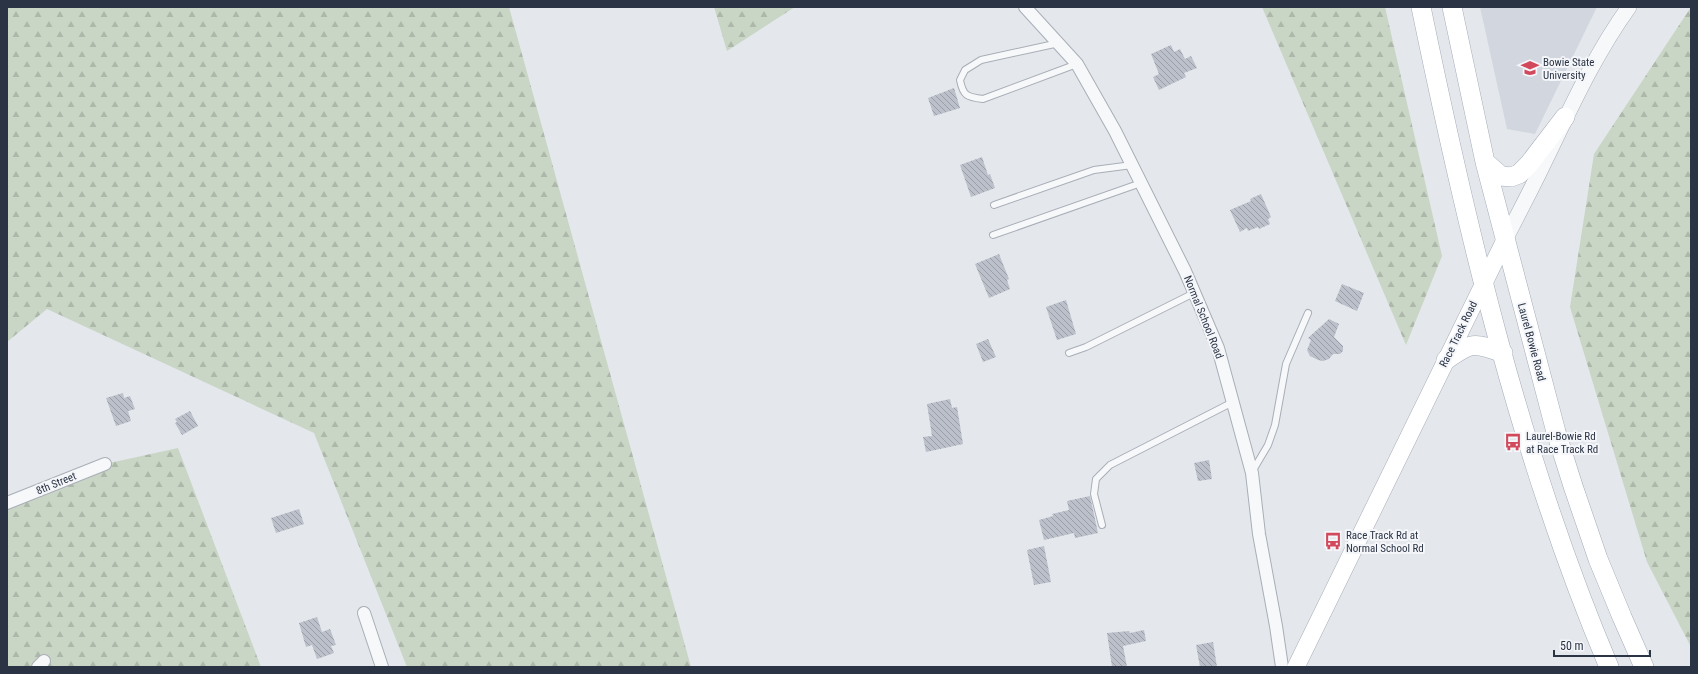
<svg xmlns="http://www.w3.org/2000/svg" width="1698" height="674" font-family="'Roboto Condensed',sans-serif">
	<style>
		.built { fill: #d2d6de }
		.forest { fill: url(#forest-firs) }
		.building { fill: url(#building-back-hatch) }
		.lines { fill: none; stroke-linecap: round; stroke-linejoin: round }
		.service-casing { stroke: #a9aeb7; stroke-width: 8 }
		.minor-casing { stroke: #a9aeb7; stroke-width: 14 }
		.tertiary-casing { stroke: #a9aeb7; stroke-width: 16 }
		.secondary-casing { stroke: #a9aeb7; stroke-width: 18 }
		.primary-casing { stroke: #a3abb8; stroke-width: 20 }
		.service { stroke: #f7f8fa; stroke-width: 6 }
		.minor { stroke: #f7f8fa; stroke-width: 12 }
		.tertiary { stroke: #f7f8fa; stroke-width: 15 }
		.secondary { stroke: #fff; stroke-width: 17 }
		.primary { stroke: #fff; stroke-width: 19 }
		.labels { text-anchor: middle; stroke-width: 4; stroke-linejoin: round; paint-order: stroke }
		.poi-label { font-size: 11px; fill: #2b3445; stroke: #f4f6f9; text-anchor: start }
		.street-label { font-size: 11px; fill: #2b3445; stroke: #f4f6f9 }
	</style>
	<defs>
		<pattern id="forest-firs" width="22" height="20" patternUnits="userSpaceOnUse"><rect width="22" height="20" fill="#c9d6c5"/><path d="M5 1l3.5 6h-7zM16 11l3.5 6h-7z" fill="#adb8ab"/></pattern>
		<pattern id="building-back-hatch" width="6" height="6" patternUnits="userSpaceOnUse"><rect width="6" height="6" fill="#bbc0ca"/><path d="M-1 5l2 2M0 0l6 6M5-1l2 2" fill="none" stroke="#989da6"/></pattern>
	</defs>
	<rect width="100%" height="100%" fill="#e4e7ec"/>
	<path class="built" d="M 1480,7 L 1597,7 L 1535,134 L 1507,129 Z"/>
	<path class="forest" d="M 7,7 L 509,7 L 691,667 L 407,667 L 314,433 L 47,309 L 7,342 Z
		M 714,7 L 795,7 L 727,51 Z
		M 1262,7 L 1385,7 L 1442,256 L 1406,345 Z
		M 1691,7 L 1691,647 L 1647,562 L 1570,307 L 1594,154 Z
		M 178,448 L 261,667 L 7,667 L 7,505 L 105,464 Z"/>
	<path class="building" d="M 1171,45 L 1174,52 L 1180,49 L 1185,59 L 1191,56 L 1197,68 L 1184,73 L 1186,77 L 1159,90 L 1153,77 L 1159,74 L 1151,54 Z
		M 954,88 L 960,108 L 934,116 L 928,98 Z
		M 982,157 L 988,175 L 990,174 L 995,188 L 971,197 L 960,165 Z
		M 1261,194 L 1271,217 L 1268,219 L 1270,224 L 1259,229 L 1258,227 L 1248,231 L 1247,228 L 1240,232 L 1230,210 L 1251,201 L 1250,199 Z
		M 999,254 L 1009,279 L 1007,280 L 1010,289 L 989,298 L 975,264 Z
		M 1342,284 L 1364,293 L 1357,311 L 1335,301 Z
		M 1066,300 L 1076,334 L 1057,340 L 1046,307 Z
		M 1329,319 L 1339,324 L 1334,337 L 1343,346 L 1343,351 L 1340,354 L 1333,354 L 1329,359 L 1323,361 L 1318,360 L 1310,356 L 1307,350 L 1311,340 L 1308,338 Z
		M 988,339 L 996,357 L 983,362 L 976,344 Z
		M 123,393 L 124,398 L 130,396 L 135,409 L 128,411 L 131,421 L 116,426 L 106,398 Z
		M 950,399 L 952,408 L 957,407 L 963,444 L 926,452 L 923,437 L 932,436 L 927,404 Z
		M 190,411 L 198,426 L 182,435 L 175,423 L 177,422 L 175,419 Z
		M 1209,460 L 1212,479 L 1198,481 L 1194,463 Z
		M 1090,496 L 1098,533 L 1075,538 L 1074,533 L 1044,540 L 1039,520 L 1053,516 L 1052,514 L 1069,510 L 1067,501 Z
		M 299,509 L 304,524 L 276,533 L 271,518 Z
		M 1044,546 L 1051,582 L 1034,585 L 1027,550 Z
		M 317,617 L 322,632 L 330,629 L 336,645 L 331,646 L 334,653 L 317,659 L 312,645 L 306,647 L 299,623 Z
		M 1144,630 L 1146,641 L 1123,646 L 1127,667 L 1112,667 L 1107,633 L 1129,631 L 1130,633 Z
		M 1213,642 L 1217,667 L 1200,667 L 1196,645 Z"/>
	<g class="lines">
		<g class="service-casing">
			<path id="service" d="M 1059,43 L 981,60 L 965,70 L 960,80 C 963,96 967,97 983,99 L 1077,64
				M 994,205 L 1094,170 L 1132,165
				M 993,235 L 1141,183
				M 1069,353 L 1086,347 L 1194,293
				M 1252,472 L 1268,445 L 1275,425 L 1286,364 L 1308,313
				M 1102,525 L 1094,494 L 1096,479 L 1110,465 L 1233,402"/>
		</g>
		<g class="minor-casing">
			<path id="minor" d="M 1025,7 L 1077,64 L 1115,131 L 1185,271 L 1218,348 L 1252,473 L 1259,534 L 1276,626 L 1282,667
				M 7,503 L 105,464
				M 364,613 L 382,667
				M 38,667 L 44,661"/>
		</g>
		<g class="tertiary-casing">
			<path id="tertiary" d="M 1505,240 C 1517,216 1530,192 1542,167 C 1569,112 1593,57 1629,7"/>
		</g>
		<g class="secondary-casing">
			<path id="secondary" d="M 1296,667 L 1505,240"/>
		</g>
		<g class="primary-casing">
			<path id="primary" d="M 1421,7 C 1467,230 1520,457 1609,667
				M 1452,7 L 1485,162 L 1556,432 L 1573,486 L 1598,559 L 1622,617 L 1644,667
				M 1485,162 L 1501,176 L 1511,177 L 1519,174 L 1529,164 L 1565,117
				M 1446,360 C 1471,342 1474,342 1503,353"/>
		</g>
		<use href="#service" class="service"/>
		<use href="#minor" class="minor"/>
		<use href="#tertiary" class="tertiary"/>
		<use href="#secondary" class="secondary"/>
		<use href="#primary" class="primary"/>
	</g>
	<defs>
		<g id="university-bare" transform="scale(1.38)"><path d="M0-5L7-2L0 1L-7-2ZM-4 1L0 2.5L4 1V4Q0 6-4 4Z" fill="#d1495b" stroke="#f4f6f9" stroke-width="2.5" paint-order="stroke"/></g>
		<g id="bus-bare" transform="scale(1.38)"><path d="M-5-6H5V4H4V6H2V4H-2V6H-4V4H-5ZM-3.5-4V0h7V-4ZM-3.5 1.2v1.5H-2V1.2ZM2 1.2v1.5H3.5V1.2Z" fill="#d1495b" stroke="#f4f6f9" stroke-width="2.5" paint-order="stroke"/></g>
	</defs>
	<g fill-rule="evenodd">
		<use href="#university-bare" x="1530" y="68"/>
		<use href="#bus-bare" x="1513" y="442"/>
		<use href="#bus-bare" x="1333" y="541"/>
	</g>
	<g class="labels">
		<g class="poi-label">
			<text x="1543" y="66">Bowie State<tspan x="1543" dy="13">University</tspan></text>
			<text x="1526" y="440">Laurel-Bowie Rd<tspan x="1526" dy="13">at Race Track Rd</tspan></text>
			<text x="1346" y="539">Race Track Rd at<tspan x="1346" dy="13">Normal School Rd</tspan></text>
		</g>
		<g class="street-label">
			<text transform="translate(1204 317) rotate(68)" y="4">Normal School Road</text>
			<text transform="translate(1458 334) rotate(-64)" y="4">Race Track Road</text>
			<text transform="translate(1532 342) rotate(75)" y="4">Laurel Bowie Road</text>
			<text transform="translate(56 483) rotate(-22)" y="4">8th Street</text>
		</g>
	</g>
	<rect width="1698" height="674" fill="none" stroke="#2b3445" stroke-width="16"/>
	<path d="M1554 650v6h96v-6" fill="none" stroke="#2b3445" stroke-width="2"/>
	<text x="1560" y="650" font-size="12" fill="#2b3445" stroke="#f4f6f9" stroke-width="3" paint-order="stroke">50 m</text>
</svg>
